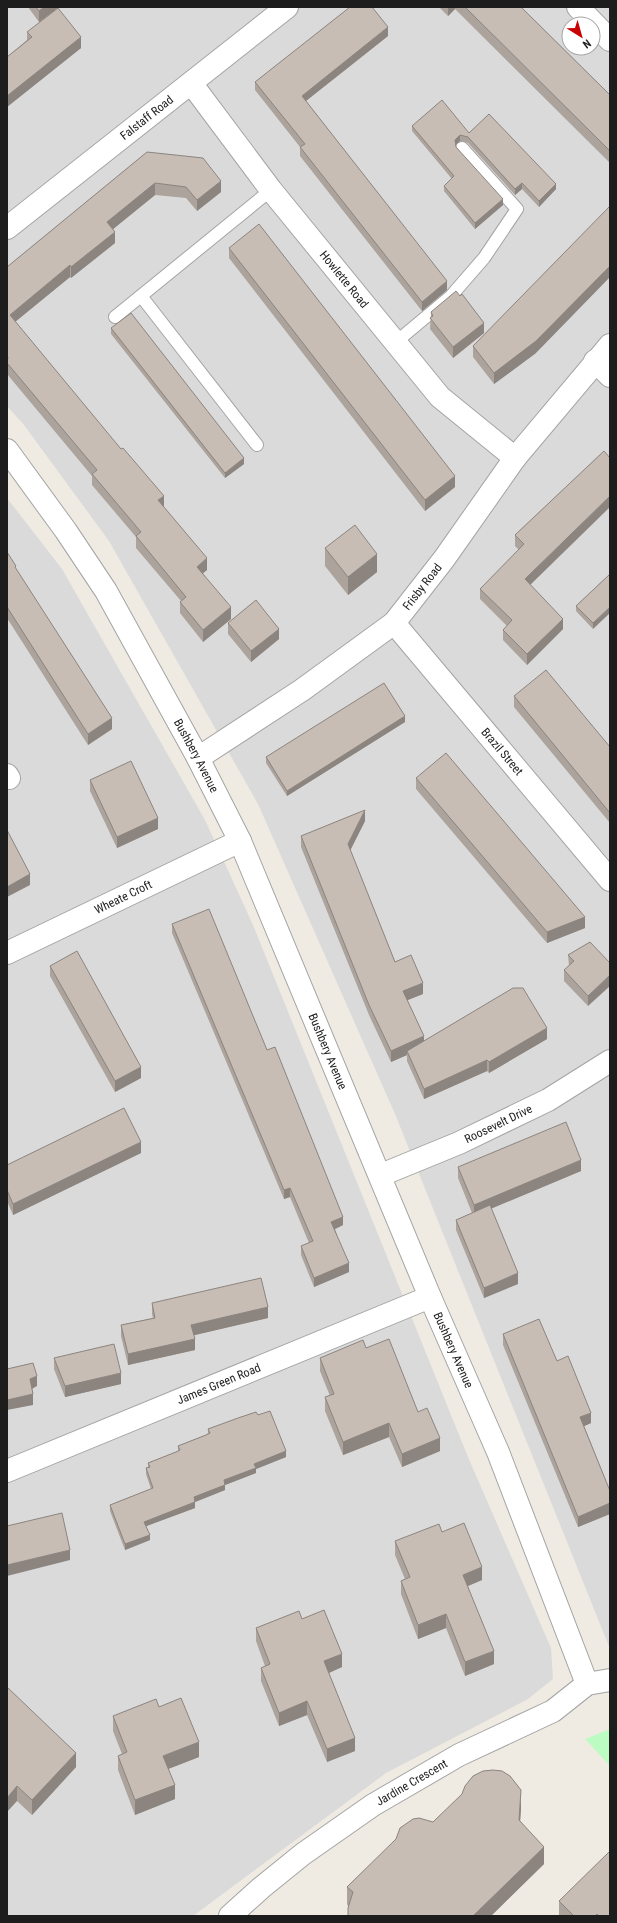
<svg xmlns="http://www.w3.org/2000/svg" width="617" height="1923" font-family="'Roboto Condensed',sans-serif">
	<style>
		.residential { fill: #dbdada; fill-rule: evenodd }
		.park { fill: #bcfcc2 }
		.lines { fill: none; stroke-linecap: round; stroke-linejoin: round }
		.service-casing { stroke: #a4a4a4; stroke-width: 14 }
		.minor-casing { stroke: #a4a4a4; stroke-width: 24 }
		.service { stroke: #fff; stroke-width: 12 }
		.minor { stroke: #fff; stroke-width: 22 }
		.wall { fill: #aba39c }
		.shaded-wall { fill: #8b847f }
		.building { fill: #c7bdb5; stroke: #8b847f }
		.labels { text-anchor: middle; stroke-width: 3; stroke-linejoin: round; paint-order: stroke }
		.street-label { font-size: 12px; fill: #1d1d1d; stroke: #fff }
	</style>
	<rect width="100%" height="100%" fill="#efebe2"/>
	<path class="residential" d="M 7,7 L 610,7 L 610,1649 L 395,1114 L 258,804 L 109,541 L 24,425 L 7,406 ZM 569,24 L 593,24 L 593,48 L 569,48 Z
		M 7,498 L 62,569 L 205,820 L 253,925 L 468,1457 L 551,1648 L 553,1679 L 528,1699 L 386,1773 L 193,1916 L 7,1916 Z"/>
	<path class="park" d="M 610,1729 L 610,1766 L 585,1739 Z"/>
	<g class="lines">
		<g class="service-casing">
			<path id="service" d="M 141,296 L 257,445
				M 115,317 L 271,190
				M 396,342 L 451,296 L 484,258 L 517,209 L 462,148"/>
		</g>
		<g class="minor-casing">
			<g id="minor">
				<path d="M 578,7 L 610,40"/>
				<path id="s1" d="M 191,83 L 271,190 L 440,397 L 515,458"/>
				<path id="s2" d="M 7,228 L 287,7"/>
				<path d="M 595,361 L 610,376"/>
				<path id="s3" d="M 7,450 L 66,531 L 106,591 L 198,758 L 240,841 L 430,1297 L 498,1452 L 587,1684"/>
				<path id="s4" d="M 394,623 L 610,880"/>
				<path id="s5" d="M 198,758 L 302,690 L 394,623 L 444,559 L 515,458 L 610,345"/>
				<path d="M 7,775 L 9,778"/>
				<path id="s6" d="M 7,953 L 240,841"/>
				<path id="s7" d="M 381,1175 L 459,1143 L 548,1100 L 610,1061"/>
				<path id="s8" d="M 7,1471 L 430,1297"/>
				<path id="s9" d="M 230,1916 L 261,1888 L 303,1854 L 373,1805 L 459,1755 L 553,1711 L 587,1684 L 610,1680"/>
			</g>
		</g>
		<use href="#service" class="service"/>
		<use href="#minor" class="minor"/>
	</g>
	<path class="wall" d="M 28,7 L 59,7 L 39,22 Z
		M 439,7 L 521,7 L 610,95 L 610,163 L 455,9 L 448,16 Z
		M 27,32 L 81,48 L 7,107 L 7,57 L 27,40 Z
		M 388,36 L 306,101 L 447,290 L 422,311 L 300,156 L 300,147 L 255,90 L 255,82 Z
		M 412,126 L 469,133 L 556,189 L 539,207 L 522,189 L 515,195 L 468,143 L 460,141 L 456,145 L 456,147 L 503,205 L 475,229 L 444,191 L 444,186 L 452,179 L 412,131 Z
		M 147,152 L 221,192 L 197,211 L 186,198 L 155,195 L 113,229 L 115,243 L 71,278 L 70,277 L 15,322 L 164,507 L 207,570 L 203,573 L 231,619 L 203,642 L 180,613 L 180,602 L 181,601 L 136,548 L 136,537 L 92,485 L 92,476 L 7,374 L 7,267 Z
		M 229,248 L 455,487 L 425,511 L 229,258 Z
		M 460,296 L 484,333 L 453,358 L 430,329 L 431,312 Z
		M 111,328 L 244,464 L 225,478 L 111,334 Z
		M 473,346 L 536,353 L 494,384 L 473,357 Z
		M 604,451 L 530,585 L 563,629 L 527,665 L 503,640 L 503,630 L 507,626 L 480,599 L 480,589 L 519,550 L 515,546 L 515,535 Z
		M 325,548 L 377,572 L 348,595 L 325,566 Z
		M 7,552 L 16,570 L 112,729 L 88,745 L 7,618 Z
		M 610,574 L 593,629 L 576,611 L 576,606 Z
		M 228,623 L 279,639 L 251,662 L 228,634 Z
		M 514,696 L 610,747 L 610,823 L 514,707 Z
		M 405,722 L 287,796 L 266,763 L 266,757 Z
		M 416,778 L 585,928 L 547,943 L 416,789 Z
		M 90,780 L 158,829 L 117,848 L 90,791 Z
		M 365,821 L 350,850 L 395,962 L 423,994 L 407,1000 L 424,1041 L 547,1039 L 489,1073 L 487,1071 L 424,1099 L 407,1061 L 407,1055 L 391,1062 L 369,1015 L 301,847 L 301,836 Z
		M 172,924 L 267,1050 L 343,1225 L 335,1229 L 349,1272 L 314,1287 L 301,1255 L 301,1246 L 309,1243 L 290,1197 L 284,1199 L 172,933 Z
		M 590,942 L 588,1006 L 564,981 L 564,970 L 569,966 L 568,955 Z
		M 50,966 L 141,1078 L 115,1092 L 50,976 Z
		M 141,1153 L 13,1215 L 7,1201 L 7,1165 Z
		M 458,1167 L 581,1171 L 491,1208 L 518,1284 L 484,1298 L 456,1230 L 456,1220 L 472,1213 L 458,1178 Z
		M 610,1224 L 610,1238 L 609,1238 L 609,1227 Z
		M 152,1303 L 268,1318 L 194,1335 L 195,1350 L 128,1365 L 121,1336 L 121,1325 L 153,1318 L 152,1314 Z
		M 503,1334 L 557,1361 L 591,1423 L 584,1426 L 610,1491 L 610,1514 L 578,1527 L 503,1345 Z
		M 366,1348 L 418,1412 L 440,1451 L 402,1467 L 389,1437 L 343,1455 L 325,1411 L 325,1397 L 330,1396 L 320,1371 L 320,1358 Z
		M 54,1358 L 121,1384 L 65,1397 L 54,1369 Z
		M 258,1415 L 286,1457 L 256,1469 L 256,1473 L 225,1485 L 225,1490 L 195,1502 L 195,1508 L 146,1526 L 150,1540 L 125,1550 L 110,1511 L 110,1505 L 151,1489 L 146,1474 L 146,1468 L 148,1467 L 148,1463 L 176,1452 L 178,1451 L 178,1446 L 206,1435 L 208,1433 L 208,1429 Z
		M 442,1532 L 482,1580 L 468,1586 L 494,1664 L 465,1676 L 446,1628 L 418,1639 L 401,1594 L 401,1581 L 405,1579 L 395,1555 L 395,1541 Z
		M 302,1619 L 342,1667 L 329,1673 L 355,1751 L 327,1762 L 307,1715 L 279,1726 L 261,1681 L 261,1668 L 265,1666 L 256,1641 L 256,1628 Z
		M 7,1687 L 76,1767 L 32,1815 L 17,1801 Z
		M 159,1707 L 199,1757 L 168,1769 L 175,1799 L 135,1815 L 118,1770 L 118,1756 L 122,1754 L 113,1731 L 113,1716 Z
		M 521,1808 L 520,1822 L 544,1864 L 491,1916 L 348,1916 L 348,1906 L 347,1904 L 347,1887 L 433,1822 Z
		M 559,1901 L 610,1916 L 559,1916 Z"/>
	<path class="shaded-wall" d="M 44,7 L 59,7 L 39,22 L 39,11 Z
		M 448,7 L 455,7 L 455,9 L 448,16 Z
		M 388,27 L 388,36 L 302,104 L 302,96 Z
		M 81,37 L 81,48 L 7,107 L 7,96 Z
		M 460,135 L 460,141 L 455,145 L 455,140 Z
		M 221,181 L 221,192 L 197,211 L 197,200 Z
		M 155,183 L 155,195 L 107,234 L 107,222 Z
		M 522,183 L 522,189 L 515,195 L 515,189 Z
		M 556,184 L 556,189 L 539,207 L 539,201 Z
		M 503,199 L 503,205 L 475,229 L 475,223 Z
		M 115,232 L 115,243 L 71,278 L 71,267 Z
		M 70,265 L 70,277 L 10,326 L 10,315 Z
		M 610,266 L 610,277 L 536,353 L 494,384 L 494,373 Z
		M 447,281 L 447,290 L 422,311 L 422,302 Z
		M 484,323 L 484,333 L 453,358 L 453,347 Z
		M 244,458 L 244,464 L 225,478 L 225,473 Z
		M 455,476 L 455,487 L 425,511 L 425,500 Z
		M 164,496 L 164,508 L 158,500 Z
		M 610,496 L 610,507 L 525,590 L 525,579 Z
		M 377,554 L 377,572 L 348,595 L 348,577 Z
		M 207,558 L 207,570 L 197,578 L 197,567 Z
		M 231,607 L 231,619 L 203,642 L 203,630 Z
		M 610,607 L 610,613 L 593,629 L 593,623 Z
		M 563,619 L 563,629 L 527,665 L 527,654 Z
		M 279,629 L 279,639 L 251,662 L 251,651 Z
		M 405,716 L 405,722 L 287,796 L 287,791 Z
		M 112,718 L 112,729 L 88,745 L 88,734 Z
		M 365,810 L 365,821 L 348,855 L 348,844 Z
		M 158,818 L 158,829 L 117,848 L 117,837 Z
		M 30,874 L 30,885 L 7,897 L 7,887 Z
		M 585,917 L 585,928 L 547,943 L 547,932 Z
		M 610,975 L 610,986 L 588,1006 L 588,996 Z
		M 423,983 L 423,994 L 403,1002 L 403,991 Z
		M 547,1028 L 547,1039 L 489,1073 L 489,1062 Z
		M 424,1036 L 424,1047 L 407,1051 L 407,1055 L 391,1062 L 391,1051 Z
		M 487,1060 L 487,1071 L 424,1099 L 424,1089 Z
		M 141,1067 L 141,1078 L 115,1092 L 115,1081 Z
		M 141,1142 L 141,1153 L 13,1215 L 13,1204 Z
		M 581,1160 L 581,1171 L 474,1216 L 474,1205 Z
		M 290,1188 L 290,1197 L 284,1199 L 284,1190 Z
		M 343,1217 L 343,1225 L 331,1231 L 331,1222 Z
		M 349,1263 L 349,1272 L 314,1287 L 314,1278 Z
		M 518,1273 L 518,1284 L 484,1298 L 484,1288 Z
		M 268,1307 L 268,1318 L 191,1336 L 191,1325 Z
		M 195,1339 L 195,1350 L 128,1365 L 128,1354 Z
		M 121,1373 L 121,1384 L 65,1397 L 65,1386 Z
		M 37,1376 L 37,1386 L 30,1390 L 30,1379 Z
		M 33,1394 L 33,1405 L 7,1410 L 7,1400 Z
		M 591,1413 L 591,1423 L 580,1428 L 580,1417 Z
		M 389,1423 L 389,1437 L 343,1455 L 343,1442 Z
		M 440,1438 L 440,1451 L 402,1467 L 402,1454 Z
		M 286,1451 L 286,1457 L 256,1469 L 256,1473 L 225,1485 L 225,1490 L 195,1502 L 195,1508 L 144,1527 L 144,1522 L 194,1497 L 224,1480 L 254,1464 Z
		M 610,1503 L 610,1514 L 578,1527 L 578,1517 Z
		M 150,1535 L 150,1540 L 125,1550 L 125,1544 Z
		M 70,1550 L 70,1560 L 7,1576 L 7,1565 Z
		M 482,1567 L 482,1580 L 463,1588 L 463,1575 Z
		M 446,1614 L 446,1628 L 418,1639 L 418,1625 Z
		M 494,1651 L 494,1664 L 465,1676 L 465,1662 Z
		M 342,1654 L 342,1667 L 324,1675 L 324,1661 Z
		M 307,1701 L 307,1715 L 279,1726 L 279,1713 Z
		M 355,1738 L 355,1751 L 327,1762 L 327,1749 Z
		M 199,1742 L 199,1757 L 163,1771 L 163,1756 Z
		M 76,1753 L 76,1767 L 32,1815 L 32,1800 Z
		M 175,1785 L 175,1799 L 135,1815 L 135,1800 Z
		M 17,1786 L 17,1801 L 7,1812 L 7,1798 Z
		M 521,1790 L 521,1808 L 519,1838 L 519,1820 Z
		M 544,1847 L 544,1864 L 491,1916 L 473,1916 Z"/>
	<path class="building" d="M 36,7 L 44,7 L 39,11 Z
		M 350,7 L 372,7 L 388,27 L 302,96 L 447,281 L 422,302 L 300,147 L 305,144 L 255,82 Z
		M 465,7 L 521,7 L 610,95 L 610,151 Z
		M 58,8 L 81,37 L 7,96 L 7,57 L 32,37 L 27,32 Z
		M 442,100 L 469,133 L 489,114 L 556,184 L 539,201 L 522,183 L 515,189 L 468,137 L 460,135 L 455,140 L 456,147 L 503,199 L 475,223 L 444,186 L 454,176 L 412,126 Z
		M 147,152 L 203,158 L 221,181 L 197,200 L 186,187 L 155,183 L 107,222 L 115,232 L 71,267 L 70,265 L 10,315 L 121,449 L 123,448 L 164,496 L 158,500 L 207,558 L 197,567 L 231,607 L 203,630 L 180,602 L 186,597 L 136,536 L 141,532 L 92,474 L 97,470 L 7,363 L 8,357 L 7,357 L 7,267 Z
		M 610,206 L 610,266 L 536,341 L 494,373 L 473,346 Z
		M 259,224 L 455,476 L 425,500 L 229,248 Z
		M 456,291 L 460,296 L 462,294 L 484,323 L 453,347 L 430,318 L 433,316 L 431,312 Z
		M 131,313 L 244,458 L 225,473 L 111,328 Z
		M 604,451 L 610,458 L 610,496 L 525,579 L 563,619 L 527,654 L 503,630 L 512,620 L 480,589 L 524,544 L 515,535 Z
		M 355,525 L 377,554 L 348,577 L 325,548 Z
		M 7,552 L 16,566 L 15,567 L 112,718 L 88,734 L 7,607 Z
		M 610,574 L 610,607 L 593,623 L 576,606 Z
		M 256,600 L 279,629 L 251,651 L 228,623 Z
		M 546,670 L 610,747 L 610,813 L 514,696 Z
		M 384,683 L 405,716 L 287,791 L 266,757 Z
		M 446,753 L 585,917 L 547,932 L 416,778 Z
		M 131,761 L 158,818 L 117,837 L 90,780 Z
		M 365,810 L 348,844 L 395,962 L 411,955 L 423,983 L 403,991 L 424,1036 L 391,1051 L 369,1005 L 301,836 Z
		M 7,830 L 30,874 L 7,887 Z
		M 209,909 L 267,1050 L 275,1047 L 343,1217 L 331,1222 L 349,1263 L 314,1278 L 301,1246 L 313,1241 L 290,1188 L 284,1190 L 172,924 Z
		M 590,942 L 610,963 L 610,975 L 588,996 L 564,970 L 574,961 L 568,955 Z
		M 77,951 L 141,1067 L 115,1081 L 50,966 Z
		M 513,988 L 523,988 L 547,1028 L 489,1062 L 487,1060 L 424,1089 L 407,1051 Z
		M 124,1108 L 141,1142 L 13,1204 L 7,1190 L 7,1165 Z
		M 566,1122 L 581,1160 L 474,1205 L 458,1167 Z
		M 490,1205 L 518,1273 L 484,1288 L 456,1220 Z
		M 261,1278 L 268,1307 L 191,1325 L 195,1339 L 128,1354 L 121,1325 L 155,1318 L 152,1303 Z
		M 539,1319 L 557,1361 L 568,1356 L 591,1413 L 580,1417 L 610,1491 L 610,1503 L 578,1517 L 503,1334 Z
		M 389,1339 L 418,1412 L 427,1408 L 440,1438 L 402,1454 L 389,1423 L 343,1442 L 325,1397 L 334,1394 L 320,1358 L 363,1340 L 366,1348 Z
		M 114,1344 L 121,1373 L 65,1386 L 54,1358 Z
		M 33,1363 L 37,1376 L 30,1379 L 33,1394 L 7,1400 L 7,1369 Z
		M 270,1411 L 286,1451 L 254,1464 L 256,1468 L 224,1480 L 225,1485 L 194,1497 L 195,1502 L 144,1522 L 150,1535 L 125,1544 L 110,1505 L 153,1488 L 146,1468 L 150,1467 L 148,1463 L 176,1452 L 180,1450 L 178,1446 L 206,1435 L 210,1433 L 208,1429 L 238,1418 L 256,1412 L 258,1415 Z
		M 62,1513 L 70,1550 L 7,1565 L 7,1526 Z
		M 464,1523 L 482,1567 L 463,1575 L 494,1651 L 465,1662 L 446,1614 L 418,1625 L 401,1581 L 410,1577 L 395,1541 L 439,1524 L 442,1532 Z
		M 324,1610 L 342,1654 L 324,1661 L 355,1738 L 327,1749 L 307,1701 L 279,1713 L 261,1668 L 270,1664 L 256,1628 L 299,1611 L 302,1619 Z
		M 7,1687 L 76,1753 L 32,1800 L 17,1786 L 7,1798 Z
		M 181,1698 L 199,1742 L 163,1756 L 175,1785 L 135,1800 L 118,1756 L 127,1752 L 113,1716 L 156,1699 L 159,1707 Z
		M 493,1770 L 502,1771 L 510,1776 L 521,1790 L 519,1820 L 544,1847 L 473,1916 L 348,1916 L 348,1908 L 353,1892 L 347,1887 L 396,1839 L 400,1828 L 413,1819 L 419,1818 L 433,1822 L 462,1794 L 465,1786 L 473,1776 L 483,1771 Z
		M 610,1851 L 610,1916 L 599,1916 L 597,1914 L 595,1916 L 574,1916 L 559,1901 Z"/>
	<g class="labels">
		<g class="street-label">
			<text dy="4" stroke="none"><textPath href="#s2" startOffset="178">Falstaff Road</textPath></text>
			<text dy="4" stroke="none"><textPath href="#s1" startOffset="249">Howlette Road</textPath></text>
			<text dy="4" stroke="none"><textPath href="#s5" startOffset="284">Frisby Road</textPath></text>
			<text dy="4" stroke="none"><textPath href="#s4" startOffset="168">Brazil Street</textPath></text>
			<text dy="4" stroke="none"><textPath href="#s3" startOffset="360">Bushbery Avenue</textPath></text>
			<text dy="4" stroke="none"><textPath href="#s6" startOffset="129">Wheate Croft</textPath></text>
			<text dy="4" stroke="none"><textPath href="#s3" startOffset="684">Bushbery Avenue</textPath></text>
			<text dy="4" stroke="none"><textPath href="#s7" startOffset="128">Roosevelt Drive</textPath></text>
			<text dy="4" stroke="none"><textPath href="#s3" startOffset="1008">Bushbery Avenue</textPath></text>
			<text dy="4" stroke="none"><textPath href="#s8" startOffset="229">James Green Road</textPath></text>
			<text dy="4" stroke="none"><textPath href="#s9" startOffset="226">Jardine Crescent</textPath></text>
		</g>
	</g>
	<rect width="617" height="1923" fill="none" stroke="#1d1d1d" stroke-width="16"/>
	<g transform="translate(581 36) rotate(143)"><circle r="19" fill="#ffffff" stroke="#a5a5a5"/>
	<path d="M0-3L7 15L0 10L-7 15Z" fill="#ca0200"/>
	<text y="-6" font-size="11" font-weight="bold" text-anchor="middle" fill="#1d1d1d">N</text>
	</g>
</svg>
